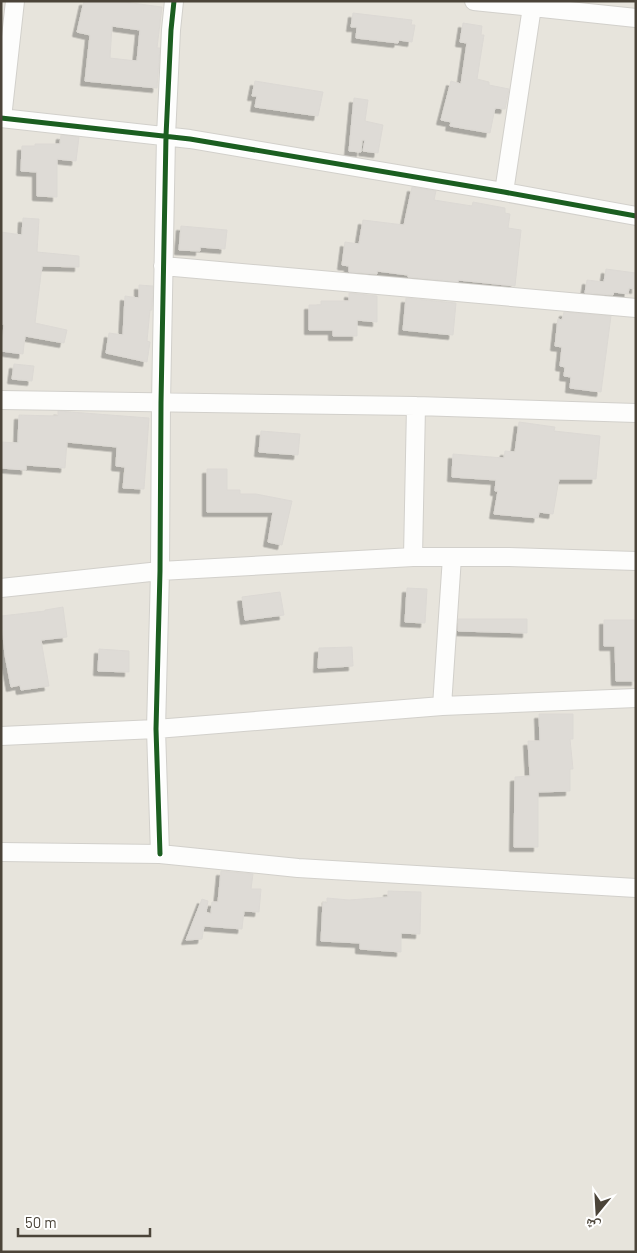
<svg xmlns="http://www.w3.org/2000/svg" width="637" height="1253" font-family="Barlow,'Noto Naskh Arabic',sans-serif">
	<style>
		.residential { fill: #e7e4dc }
		.building { fill: #dedbd6; stroke: #dcd9d4; fill-rule: evenodd; filter: url(#shadow) }
		.lines { fill: none; stroke-linecap: round; stroke-linejoin: round }
		.minor-casing { stroke: #d2d0cb; stroke-width: 20 }
		.minor { stroke: #fdfdfc; stroke-width: 18 }
		.cycleway-casing { stroke: #fff; stroke-width: 8 }
		.cycleway { stroke: #1b5e20; stroke-width: 5 }
	</style>
	<defs>
		<filter id="shadow"><feDropShadow dx="-4.5" dy="4.5" stdDeviation="0" flood-color="#0004"/></filter>
	</defs>
	<rect width="100%" height="100%" fill="#f4f2ee"/>
	<path class="residential" d="M 1,1 L 636,1 L 636,1252 L 1,1252 Z"/>
	<path class="building" d="M 84,1 L 117,1 L 162,7 L 157,48 L 160,48 L 157,88 L 85,81 L 90,35 L 77,32 ZM 112,26 L 140,30 L 137,61 L 110,58 Z
		M 353,13 L 412,20 L 411,25 L 415,25 L 412,42 L 399,40 L 398,43 L 356,38 L 357,27 L 351,27 Z
		M 463,23 L 482,26 L 481,35 L 484,35 L 477,79 L 489,82 L 489,85 L 509,89 L 505,109 L 495,108 L 490,133 L 450,126 L 451,122 L 441,120 L 451,81 L 461,84 L 467,43 L 460,42 Z
		M 255,81 L 323,92 L 318,116 L 255,107 L 257,96 L 252,96 Z
		M 354,98 L 368,100 L 365,121 L 383,125 L 378,153 L 363,151 L 365,140 L 362,140 L 361,152 L 349,151 Z
		M 61,135 L 79,137 L 76,161 L 57,159 L 57,197 L 37,196 L 37,172 L 21,171 L 22,146 L 35,146 L 35,144 L 60,144 Z
		M 412,187 L 436,191 L 434,200 L 472,206 L 473,202 L 505,208 L 505,213 L 510,214 L 508,228 L 521,230 L 515,286 L 458,280 L 458,282 L 408,277 L 408,275 L 377,271 L 377,274 L 349,272 L 349,266 L 342,265 L 345,242 L 359,244 L 363,220 L 404,225 Z
		M 23,218 L 39,219 L 37,252 L 79,256 L 79,267 L 42,266 L 35,323 L 67,330 L 64,343 L 25,336 L 23,354 L 1,351 L 4,325 L 1,324 L 1,232 L 22,235 Z
		M 181,226 L 227,230 L 225,249 L 200,247 L 200,251 L 179,250 Z
		M 606,269 L 636,273 L 636,289 L 629,288 L 628,294 L 614,292 L 613,295 L 585,293 L 587,280 L 604,282 Z
		M 139,285 L 153,286 L 152,310 L 150,310 L 147,341 L 150,342 L 147,362 L 106,353 L 109,333 L 123,335 L 125,296 L 139,298 Z
		M 349,293 L 377,296 L 377,322 L 357,320 L 357,336 L 333,336 L 333,330 L 309,330 L 309,305 L 321,305 L 321,301 L 349,301 Z
		M 406,298 L 456,303 L 453,335 L 403,330 Z
		M 564,312 L 611,316 L 601,392 L 570,388 L 571,377 L 564,376 L 565,367 L 560,366 L 562,347 L 555,346 L 558,319 L 562,320 Z
		M 14,364 L 34,366 L 32,381 L 12,379 Z
		M 58,411 L 149,418 L 144,489 L 123,488 L 125,467 L 116,466 L 117,447 L 67,442 L 65,468 L 26,465 L 26,470 L 1,468 L 1,442 L 18,443 L 19,415 L 58,416 Z
		M 519,422 L 555,427 L 554,431 L 600,436 L 596,479 L 559,479 L 553,514 L 539,512 L 538,518 L 494,514 L 498,491 L 495,491 L 496,480 L 452,477 L 453,454 L 504,458 L 505,451 L 515,452 Z
		M 261,431 L 300,434 L 298,455 L 259,452 Z
		M 207,469 L 227,469 L 227,490 L 240,490 L 240,494 L 256,494 L 292,501 L 282,545 L 268,542 L 273,512 L 207,512 Z
		M 407,588 L 427,589 L 425,623 L 405,622 Z
		M 280,592 L 284,615 L 245,620 L 242,597 Z
		M 63,607 L 67,637 L 41,640 L 49,686 L 21,690 L 20,685 L 11,687 L 5,655 L 1,616 L 45,611 L 45,610 Z
		M 458,619 L 527,619 L 527,633 L 458,631 Z
		M 604,620 L 636,620 L 636,681 L 616,681 L 615,646 L 604,646 Z
		M 352,647 L 353,666 L 318,668 L 319,648 Z
		M 99,649 L 129,651 L 129,672 L 98,671 Z
		M 539,714 L 573,714 L 573,739 L 570,739 L 573,769 L 570,769 L 570,791 L 538,792 L 538,847 L 514,847 L 515,777 L 530,776 L 528,741 L 540,741 Z
		M 221,871 L 253,874 L 251,889 L 261,889 L 259,912 L 244,911 L 242,929 L 204,926 L 202,939 L 186,940 L 202,899 L 208,901 L 206,912 L 211,914 L 212,902 L 218,902 Z
		M 388,891 L 421,892 L 420,934 L 401,933 L 401,952 L 360,949 L 360,943 L 321,941 L 323,902 L 327,903 L 327,898 L 349,900 L 388,897 Z"/>
	<g class="lines">
		<g class="minor-casing">
			<path id="minor" d="M 474,1 L 636,18
				M 1,118 L 190,139 L 504,192 L 636,216
				M 2,118 L 15,1
				M 504,192 L 532,7
				M 163,266 L 636,308
				M 1,400 L 416,406 L 636,413
				M 413,557 L 416,406
				M 1,588 L 160,571 L 413,557 L 509,557 L 636,561
				M 442,706 L 452,557
				M 1,736 L 156,729 L 442,706 L 636,698
				M 1,852 L 160,854 L 298,868 L 636,888
				M 160,854 L 156,729 L 160,571 L 161,403 L 166,136 L 171,30 L 174,1"/>
		</g>
		<use href="#minor" class="minor"/>
		<g class="cycleway-casing">
			<path id="cycleway" d="M 1,118 L 190,139 L 504,192 L 636,216
				M 160,854 L 156,729 L 160,571 L 161,403 L 166,136 L 171,30 L 174,1"/>
		</g>
		<use href="#cycleway" class="cycleway"/>
	</g>
	<rect width="637" height="1253" fill="none" stroke="#4b4439" stroke-width="5"/>
	<g transform="translate(597 1213) rotate(198)" stroke="#ffffff" stroke-width="4" paint-order="stroke">
	<path d="M0-4L9 19L0 12L-9 19Z" fill="#4b4439"/>
	<text y="-8" font-size="14" font-weight="bold" text-anchor="middle" fill="#4b4439">ش</text>
	</g>
	<path d="M18 1228v8h132v-8" fill="none" stroke="#4b4439" stroke-width="2.5"/>
	<text x="25" y="1228" font-size="15" fill="#4b4439" stroke="#ffffff" stroke-width="4" paint-order="stroke">50 m</text>
</svg>
